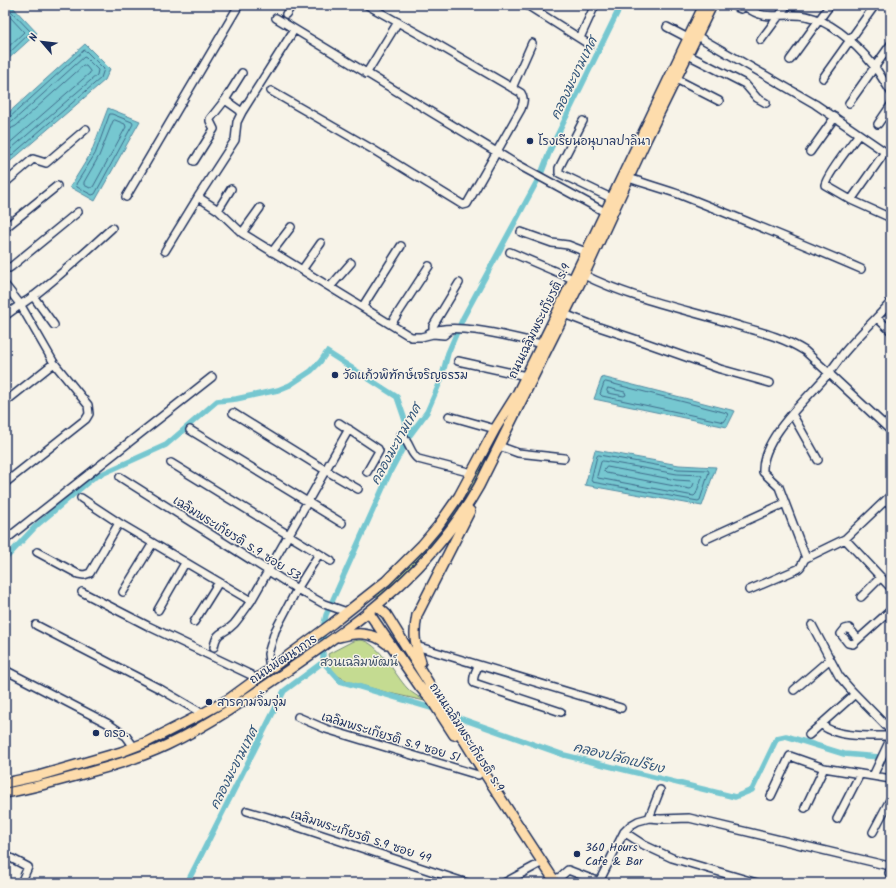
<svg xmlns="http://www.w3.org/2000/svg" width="896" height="888" font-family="Kalam,'Playpen Sans Thai',sans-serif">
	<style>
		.green { fill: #c4db91; stroke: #708578 }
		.water { fill: #76c7d0; stroke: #528aa2 }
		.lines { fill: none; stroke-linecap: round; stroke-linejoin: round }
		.shore { stroke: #3f6c8c; stroke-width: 1 }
		.canal { stroke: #76c7d0; stroke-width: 5.5 }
		.minor-casing { stroke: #1b2f5e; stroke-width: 10 }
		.major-casing { stroke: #1b2f5e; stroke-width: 12 }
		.minor { stroke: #f7f3e8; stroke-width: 7 }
		.major { stroke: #fddcac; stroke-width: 9 }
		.poi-dot { fill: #1b2f5e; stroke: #f7f3e8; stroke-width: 1.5 }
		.labels { text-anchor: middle; stroke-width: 3; stroke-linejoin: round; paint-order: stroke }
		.poi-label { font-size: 12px; fill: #1b2f5e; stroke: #f7f3e8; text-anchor: start }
		.street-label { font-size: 12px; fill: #1b2f5e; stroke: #f7f3e8 }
		.park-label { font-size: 12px; fill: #3d5168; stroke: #f7f3e8 }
		.water-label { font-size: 13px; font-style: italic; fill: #32557a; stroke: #f7f3e8 }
	</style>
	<rect width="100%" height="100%" fill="#f7f3e8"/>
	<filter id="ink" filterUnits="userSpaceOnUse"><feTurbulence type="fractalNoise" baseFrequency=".025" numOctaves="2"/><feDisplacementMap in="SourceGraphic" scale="8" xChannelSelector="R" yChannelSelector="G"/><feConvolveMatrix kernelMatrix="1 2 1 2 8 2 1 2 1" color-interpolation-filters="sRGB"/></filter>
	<g filter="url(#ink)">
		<path class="green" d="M 501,427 C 491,449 481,472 468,493 C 445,531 415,564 382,595 L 376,597 L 378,593 L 416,556 Z
			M 360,640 C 378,641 395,675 407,688 C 412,694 420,697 425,701 L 389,693 L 350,682 L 338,676 L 332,670 L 328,654 L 353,641 Z"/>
		<path class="water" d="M 9,5 L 11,5 L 37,33 L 5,62 L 5,9 Z
			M 85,44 L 110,69 L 105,80 L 5,166 L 5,116 Z
			M 108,108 L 140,121 L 95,201 L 70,187 L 91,153 Z
			M 602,377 L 735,411 L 727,427 L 594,399 Z
			M 595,450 L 679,465 L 716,467 L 702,506 L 585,485 Z"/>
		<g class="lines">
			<path class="shore" d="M 5,11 L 11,11 L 31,32 L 5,57
				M 5,16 L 10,17 L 24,32 L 5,50
				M 110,114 L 112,114 L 132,122 L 133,124 L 95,194 L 92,195 L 77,187 L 76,184 L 95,154 Z
				M 5,119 L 9,118 L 84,50 L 86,51 L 104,69 L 101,78 L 5,161
				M 115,120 L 125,124 L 126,127 L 93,187 L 90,188 L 84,185 L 84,182 L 99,156 L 113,121 Z
				M 5,124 L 12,122 L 84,57 L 86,58 L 98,70 L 97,75 L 5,154
				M 5,130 L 10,129 L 16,126 L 83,66 L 86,66 L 90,71 L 90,73 L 5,147
				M 606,382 L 727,413 L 728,416 L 724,422 L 602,396 L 600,394 L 604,383 Z
				M 608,388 L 625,392 L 626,395 L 624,396 L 608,393 L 607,391 Z
				M 599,455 L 678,469 L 708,470 L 709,472 L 700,500 L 698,501 L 592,482 L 591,480 L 597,456 Z
				M 603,461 L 677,474 L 701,475 L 702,477 L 696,494 L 694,496 L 598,478 L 597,476 L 601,462 Z
				M 607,467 L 676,480 L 692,481 L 694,483 L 692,488 L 690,489 L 606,473 L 604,471 Z"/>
			<path class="canal" d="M 5,559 L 36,526 L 93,478 L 166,445 L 217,401 L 236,399 L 278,390 L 290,385 L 311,371 L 320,362 L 327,352 L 397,397 L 410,435
				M 323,662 L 323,628 L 326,615 L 390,472 L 410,435 L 427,412 L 441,380 L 448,353 L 463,318 L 541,174 L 551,148 L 621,5
				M 323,662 L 340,681 L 438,710
				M 448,714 L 564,755 L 735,797 L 752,790 L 777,738 L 786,736 L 844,754 L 891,758
				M 187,883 L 284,691 L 323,662"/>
			<g class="minor-casing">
				<path id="minor" d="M 527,5 L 590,45
					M 734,5 L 736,7 L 741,9 L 746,5
					M 745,6 C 767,24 782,11 806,16 C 833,22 857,45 874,66 C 880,74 885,83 891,92
					M 286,14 L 292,5
					M 276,18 L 513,162 L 605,212
					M 667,27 L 688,38
					M 697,36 L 815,104 L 891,156
					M 580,38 L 595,5
					M 761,40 L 787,5
					M 688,55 L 745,84 L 757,98 L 766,103
					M 790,60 L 830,5
					M 366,74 L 398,22
					M 823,78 L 875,5
					M 676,79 L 719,101
					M 512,88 L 532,43
					M 271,91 L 372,149 L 463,205 L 467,204 L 521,109 C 523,103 525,99 521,93 L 435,43 L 367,5
					M 225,100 L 242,112
					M 849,103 L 891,44
					M 583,121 L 559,168 L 559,173 L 611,198
					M 878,124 L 891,105
					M 859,134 C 851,145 827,174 825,185 L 851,200 L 891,218
					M 810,152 L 835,117
					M 194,161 L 214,129 L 210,121 L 210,119 L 225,100 L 242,73
					M 629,178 C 646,184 664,189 681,195 C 741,219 801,243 861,269
					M 5,183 L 33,159 L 46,163 L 86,129
					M 126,197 L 239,5
					M 198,197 L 218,210 L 242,233 L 411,337 L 421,337 L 433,334 L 444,335 L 451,329
					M 851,200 L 885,152
					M 218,210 L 231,189
					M 5,228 L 57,186
					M 521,232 L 552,243 L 568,245 L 586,252
					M 242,233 L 260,208
					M 165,251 L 198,197 L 235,140 L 237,122 L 242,112 L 294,30
					M 272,252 L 291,227
					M 510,252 L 573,279
					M 5,267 L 9,268 L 12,266 L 78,212
					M 302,270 L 321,243
					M 584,275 C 634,300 690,310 743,327 C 765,333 786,339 805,351 L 891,431
					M 5,285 L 20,304 L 54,363 L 88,405 L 89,414 L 86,419 L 5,483
					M 330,287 L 351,263
					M 33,296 L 54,325
					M 363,306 L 401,246
					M 564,314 L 590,324 L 635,339 L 720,369 L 770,383
					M 5,316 C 15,308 25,302 35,295 C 62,274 87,251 112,228
					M 877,318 L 891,331
					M 391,324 L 429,266
					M 429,333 C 453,320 515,338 542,344
					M 433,334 L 433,326 L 459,283
					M 458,361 L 526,376
					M 5,402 L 54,363
					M 233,413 L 325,470 L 358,489
					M 792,414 L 818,460
					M 449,416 L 495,429
					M 339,423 L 378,449 L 379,451 L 367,472
					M 190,430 L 342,523
					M 401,435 C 410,442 410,454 418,459 L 472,473
					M 499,446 L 518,453 L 564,458
					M 171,463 L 331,561
					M 120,477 L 297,589 L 324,604 L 347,612
					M 81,498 L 119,523 L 251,601
					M 706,539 L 785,503
					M 845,539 L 891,588
					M 5,540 L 212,377
					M 37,552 L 78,574 L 84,575 L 90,573 L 119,523
					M 806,558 L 779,487 L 763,472 C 761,438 807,399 828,374 C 833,368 838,361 843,354 C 858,336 875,320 891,302
					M 749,590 L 798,569 C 803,566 802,561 806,558 L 845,539 L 891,495
					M 82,592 L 148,626 L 251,675 L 255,680
					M 123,592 L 153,543
					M 861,597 L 881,577
					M 158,610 L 185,563
					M 194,622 L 219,582
					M 36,625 L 162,690 L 198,711 L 200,715
					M 812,625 L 839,676 L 852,691 L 891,731
					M 858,639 L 849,628 L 845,629 L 841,634 L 848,643 L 853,644 L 891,610
					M 416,646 L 621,708
					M 214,647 C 217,629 224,635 234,624 C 240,617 246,608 251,601 L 349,429
					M 478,666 C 476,671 472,678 474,683 L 561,712
					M 270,669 L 268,654 L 275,631 L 297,589 L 319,554
					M 5,670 L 107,723 L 126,736 L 134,747
					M 794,690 L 830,659
					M 298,717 L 326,729 L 478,775
					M 821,724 C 835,738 871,736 890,736
					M 809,735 L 855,694
					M 873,776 L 888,744 L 891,734
					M 771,796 L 790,756 L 824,768 L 891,779
					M 805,808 L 824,768
					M 247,811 L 271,818 L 467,883
					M 649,818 L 660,790
					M 837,819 L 860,774
					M 624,832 L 644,845 L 672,858 L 757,883
					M 873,832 L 891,798
					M 5,855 L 28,867 L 21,883
					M 889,873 L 891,874
					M 554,880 L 560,877 L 568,870 L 599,882 L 624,832 L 631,825 L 638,821 L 649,818 L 661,819 L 689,818 L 885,865
					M 504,883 L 539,864"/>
			</g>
			<g class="major-casing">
				<path id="major" d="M 377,606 L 386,614 L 391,622 L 483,771 L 556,883
					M 369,613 L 420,687 L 432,701 L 454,735
					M 339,637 C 357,632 372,632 387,644
					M 421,662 C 415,644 413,635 417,615 L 470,511
					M 5,783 L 38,776 L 121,752 L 147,742 L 200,715 L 229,699 L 333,623 L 386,581 L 422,545 L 438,526 L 459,496 L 495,429 L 517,394 L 557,313 L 704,5
					M 5,793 C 34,788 62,780 90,772 C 116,765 142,757 167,745 C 211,724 251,696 290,669 C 367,616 432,569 479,486 L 584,275 L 647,138 L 712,5"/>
			</g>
			<use href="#minor" class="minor"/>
			<use href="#major" class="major"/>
		</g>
	</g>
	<g class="poi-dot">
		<circle cx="530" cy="141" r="4"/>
		<circle cx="335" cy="375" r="4"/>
		<circle cx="209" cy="702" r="4"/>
		<circle cx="96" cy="733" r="4"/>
		<circle cx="577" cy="854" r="4"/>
	</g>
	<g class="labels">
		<g class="poi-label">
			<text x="538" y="145">โรงเรียนอนุบาลปาลินา</text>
			<text x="343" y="379">วัดแก้วพิทักษ์เจริญธรรม</text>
			<text x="217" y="706">สารคามจิ้มจุ่ม</text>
			<text x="104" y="737">ตรอ.</text>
			<text x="585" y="851">360 Hours<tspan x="585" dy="14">Cafe &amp; Bar</tspan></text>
		</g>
		<g class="street-label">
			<text transform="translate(539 321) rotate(-64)" y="4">ถนนเฉลิมพระเกียรติ ร.9</text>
			<text transform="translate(237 538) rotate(32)" y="4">เฉลิมพระเกียรติ ร.9 ซอย 53</text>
			<text transform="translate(283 659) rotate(-34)" y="4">ถนนพัฒนาการ</text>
			<text transform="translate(391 737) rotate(17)" y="4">เฉลิมพระเกียรติ ร.9 ซอย 51</text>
			<text transform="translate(467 737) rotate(57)" y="4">ถนนเฉลิมพระเกียรติ ร.9</text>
			<text transform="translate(361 836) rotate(18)" y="4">เฉลิมพระเกียรติ ร.9 ซอย 49</text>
		</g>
		<g class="park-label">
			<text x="359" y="666">สวนเฉลิมพัฒน์</text>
		</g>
		<g class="water-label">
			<text transform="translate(573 78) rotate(-64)" y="5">คลองมะขามเทศ</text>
			<text transform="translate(395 444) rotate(-61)" y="5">คลองมะขามเทศ</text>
			<text transform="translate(619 757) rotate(14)" y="5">คลองปลัดเปรียง</text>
			<text transform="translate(233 768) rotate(-63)" y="5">คลองมะขามเทศ</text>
		</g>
	</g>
	<rect width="896" height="888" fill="none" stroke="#f7f3e8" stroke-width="20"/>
	<rect x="10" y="10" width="876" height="868" fill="none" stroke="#1b2f5e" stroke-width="1.5" filter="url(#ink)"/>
	<g transform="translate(42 42) rotate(298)" stroke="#f7f3e8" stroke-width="3" paint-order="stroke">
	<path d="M0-3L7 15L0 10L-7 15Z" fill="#1b2f5e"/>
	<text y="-6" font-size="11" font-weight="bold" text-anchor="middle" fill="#1b2f5e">N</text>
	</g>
</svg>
